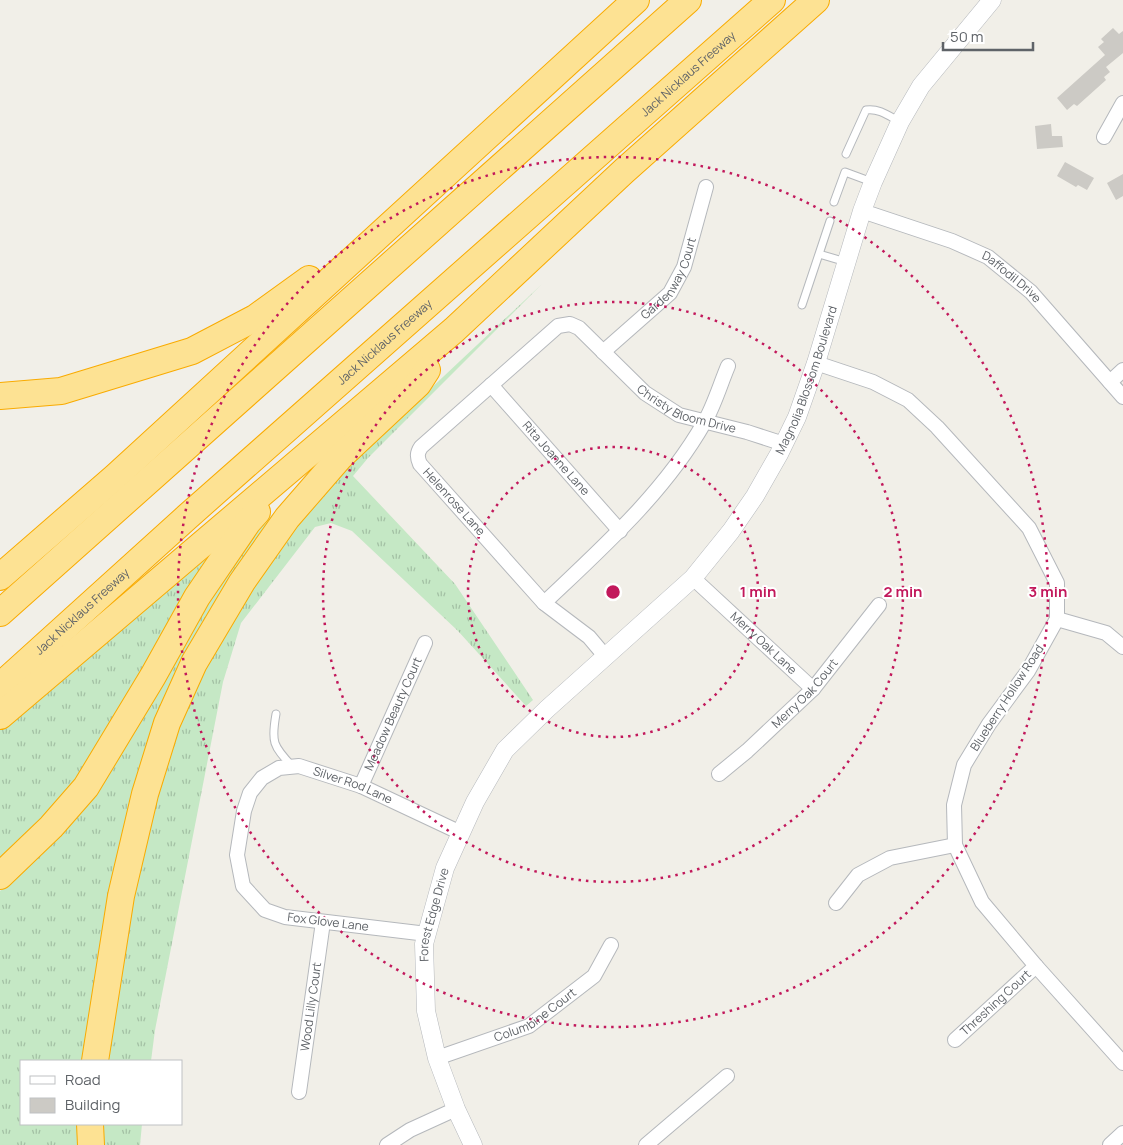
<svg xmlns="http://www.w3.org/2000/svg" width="1123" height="1145" font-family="Manrope,sans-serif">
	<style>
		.grass { fill: url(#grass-tufts) }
		.building { fill: #cccac5 }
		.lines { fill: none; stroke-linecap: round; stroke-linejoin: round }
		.service-casing { stroke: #b5b8bc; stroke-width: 9 }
		.minor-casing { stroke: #b5b8bc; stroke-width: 16 }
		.tertiary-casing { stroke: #b5b8bc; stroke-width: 19 }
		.motorway-casing { stroke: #f9ab00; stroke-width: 28 }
		.service { stroke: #fff; stroke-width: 7 }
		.minor { stroke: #fff; stroke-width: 14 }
		.tertiary { stroke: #fff; stroke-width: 18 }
		.motorway { stroke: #fde293; stroke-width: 26 }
		.ring { fill: none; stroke: #c2185b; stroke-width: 2.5; stroke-dasharray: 2.5 5 }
		.labels { text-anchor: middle; stroke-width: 4; stroke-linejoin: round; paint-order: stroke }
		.street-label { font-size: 12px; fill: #5f6368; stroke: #fff }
		.centre { fill: #c2185b; stroke: #fff; stroke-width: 2.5 }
		.ring-label { font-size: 15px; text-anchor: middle; font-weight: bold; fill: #c2185b; stroke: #fff; stroke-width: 4; stroke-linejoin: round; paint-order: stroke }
	</style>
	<defs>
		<pattern id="grass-tufts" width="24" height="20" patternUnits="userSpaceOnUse" patternTransform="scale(1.25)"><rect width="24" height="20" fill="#c5e8c5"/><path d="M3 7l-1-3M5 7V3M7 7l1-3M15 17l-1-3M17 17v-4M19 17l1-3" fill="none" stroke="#a3c0a4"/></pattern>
	</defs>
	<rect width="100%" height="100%" fill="#f1efe8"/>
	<path class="grass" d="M 542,284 L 368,458 L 353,476 L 455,584 L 533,700 L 526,706 L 458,631 L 352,531 L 331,523 L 315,527 L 241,623 L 223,682 L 155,1030 L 151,1061 L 102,1061 L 128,886 L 188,695 L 282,539 L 344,470 Z
		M 279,507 L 283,510 L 197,640 L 87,1061 L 21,1061 L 21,1124 L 82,1124 L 81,1145 L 0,1145 L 0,891 L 14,880 L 249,541 Z
		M 207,553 L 211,557 L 79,780 L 0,864 L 0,729 L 72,672 Z
		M 96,1124 L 142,1124 L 140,1145 L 96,1145 Z"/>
	<path class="building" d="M 1113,28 L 1119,34 L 1123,31 L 1123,53 L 1106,67 L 1110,72 L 1104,77 L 1106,80 L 1077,106 L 1074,104 L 1067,110 L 1057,98 L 1105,55 L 1098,47 L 1104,42 L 1101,39 Z
		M 1051,124 L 1052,136 L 1062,136 L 1063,147 L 1037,149 L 1035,126 Z
		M 1065,162 L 1094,178 L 1087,190 L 1078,185 L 1076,187 L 1057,176 Z
		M 1123,174 L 1123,196 L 1116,200 L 1107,183 Z"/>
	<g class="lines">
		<g class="service-casing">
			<path id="service" d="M 846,154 L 866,110 C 879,108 889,116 900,122
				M 834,202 L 845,172 L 872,182
				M 819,254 L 830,221
				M 802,305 L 819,254 L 846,262
				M 276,714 C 271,742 273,746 292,766"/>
		</g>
		<g class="minor-casing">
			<g id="minor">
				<path d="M 1104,137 L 1123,103"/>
				<path id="s1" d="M 862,211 L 952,241 L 988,257 L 1031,292 L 1123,397"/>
				<path id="s2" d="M 603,352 L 670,293 L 684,267 L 706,187"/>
				<path d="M 816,363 L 873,382 L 908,400 L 937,427 L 1029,528 L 1057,583 L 1057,619 L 1028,671 L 989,724 L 964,765 L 954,805 L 955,845 L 982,902 L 1036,966 L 1123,1063"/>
				<path d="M 1110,382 L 1123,370"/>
				<path id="s3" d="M 491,385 L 620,531"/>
				<path id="s4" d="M 693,578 L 813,689"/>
				<path d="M 544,603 C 602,548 664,493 704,423 C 714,406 720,385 728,366"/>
				<path d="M 1057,619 L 1106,633 L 1123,647"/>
				<path id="s5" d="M 605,656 L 589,637 L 544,603 L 420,464 C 417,457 417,453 421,447 L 558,326 L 570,324 L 579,328 L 645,393 L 679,415 L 747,432 L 784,444"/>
				<path id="s6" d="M 719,774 L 747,751 L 813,689 L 879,605"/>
				<path id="s7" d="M 361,786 L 425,643"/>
				<path d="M 836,903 L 858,875 L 890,858 L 955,845"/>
				<path id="s8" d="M 427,934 L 285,917 L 265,910 L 243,886 L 237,855 L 244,811 L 250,793 L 262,778 L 279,768 L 299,766 L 361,786 L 461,833"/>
				<path id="s9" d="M 955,1040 L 1036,966"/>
				<path id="s10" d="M 437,1058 L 529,1026 L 594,976 L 611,945"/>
				<path id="s11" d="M 299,1092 L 323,922"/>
				<path d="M 387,1145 L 410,1130 L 456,1109"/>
				<path d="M 646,1145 L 727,1076"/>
				<path d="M 1110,1145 L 1123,1133"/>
			</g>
		</g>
		<g class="tertiary-casing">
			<g id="tertiary">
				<path id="s12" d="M 473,1145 L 456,1109 L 437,1058 L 426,1011 L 424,944 L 445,868 L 475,802 L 505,750 L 547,709 L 693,578 L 731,531 L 755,496 L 779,454 L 797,417 L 816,363 L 862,211 L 873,182 L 900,122 L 921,86 L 992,0"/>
			</g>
		</g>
		<g class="motorway-casing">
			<g id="motorway">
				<path d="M 0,396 L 61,391 L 192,351 L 255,318 L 309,279"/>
				<path d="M 0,577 L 115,477 L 636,0"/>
				<path d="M 0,613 L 688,0"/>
				<path id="s13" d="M 0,686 L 187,517 L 772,0"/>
				<path d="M 0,716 L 454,330 L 624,171 L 816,0"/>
				<path d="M 0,876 L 51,827 L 86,787 L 153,676 L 197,597 L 248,522 L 257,512"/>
				<path d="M 95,1061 L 121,896 L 145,794 L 167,723 L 194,663 L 242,582 L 287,518 L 340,457 L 418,384 L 427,370"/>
				<path d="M 90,1124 L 91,1145"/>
			</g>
		</g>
		<use href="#service" class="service"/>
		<use href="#minor" class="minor"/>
		<use href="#tertiary" class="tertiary"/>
		<use href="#motorway" class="motorway"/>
	</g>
	<g class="ring">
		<circle cx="613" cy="592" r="145"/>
		<circle cx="613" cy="592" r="290"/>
		<circle cx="613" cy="592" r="435"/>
	</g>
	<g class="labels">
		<g class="street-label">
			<text dy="4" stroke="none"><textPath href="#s13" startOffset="921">Jack Nicklaus Freeway</textPath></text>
			<text dy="4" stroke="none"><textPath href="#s2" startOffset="101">Gardenway Court</textPath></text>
			<text dy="4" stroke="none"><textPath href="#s1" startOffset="165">Daffodil Drive</textPath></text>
			<text dy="4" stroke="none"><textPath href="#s13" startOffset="516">Jack Nicklaus Freeway</textPath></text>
			<text dy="4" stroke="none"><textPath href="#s12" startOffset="906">Magnolia Blossom Boulevard</textPath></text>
			<text dy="4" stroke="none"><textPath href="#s5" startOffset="628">Christy Bloom Drive</textPath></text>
			<text dy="4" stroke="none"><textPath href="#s3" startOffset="98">Rita Joanne Lane</textPath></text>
			<text transform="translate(454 502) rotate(48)" y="4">Helenrose Lane</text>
			<text dy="4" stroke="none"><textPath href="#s13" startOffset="111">Jack Nicklaus Freeway</textPath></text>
			<text dy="4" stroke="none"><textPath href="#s4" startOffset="96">Merry Oak Lane</textPath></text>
			<text dy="4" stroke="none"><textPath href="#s6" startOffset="118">Merry Oak Court</textPath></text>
			<text transform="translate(1007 698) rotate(-57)" y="4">Blueberry Hollow Road</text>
			<text dy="4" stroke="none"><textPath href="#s7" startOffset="79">Meadow Beauty Court</textPath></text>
			<text dy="4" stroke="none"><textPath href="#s8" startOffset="408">Silver Rod Lane</textPath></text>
			<text dy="4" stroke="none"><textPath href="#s12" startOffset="240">Forest Edge Drive</textPath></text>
			<text transform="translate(328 922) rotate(7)" y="4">Fox Glove Lane</text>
			<text dy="4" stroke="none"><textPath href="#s9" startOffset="55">Threshing Court</textPath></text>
			<text dy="4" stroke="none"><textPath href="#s11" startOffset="86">Wood Lilly Court</textPath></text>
			<text dy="4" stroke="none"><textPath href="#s10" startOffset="108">Columbine Court</textPath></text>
		</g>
	</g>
	<circle cx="613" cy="592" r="8" class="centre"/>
	<g class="ring-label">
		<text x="758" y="597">1 min</text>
		<text x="903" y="597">2 min</text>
		<text x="1048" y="597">3 min</text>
	</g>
	<rect x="20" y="1060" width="162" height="65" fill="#ffffff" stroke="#bfc1c3"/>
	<rect x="30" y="1076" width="25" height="8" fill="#ffffff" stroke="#bfc1c3"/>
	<text x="65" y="1085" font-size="15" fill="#5f6368">Road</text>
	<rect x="30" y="1098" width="25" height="15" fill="#cccac5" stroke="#bfc1c3"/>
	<text x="65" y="1110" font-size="15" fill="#5f6368">Building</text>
	<path d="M943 42v8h90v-8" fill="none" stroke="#5f6368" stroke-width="2.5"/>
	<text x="950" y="42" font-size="15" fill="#5f6368" stroke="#ffffff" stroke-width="4" paint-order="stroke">50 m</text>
</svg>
